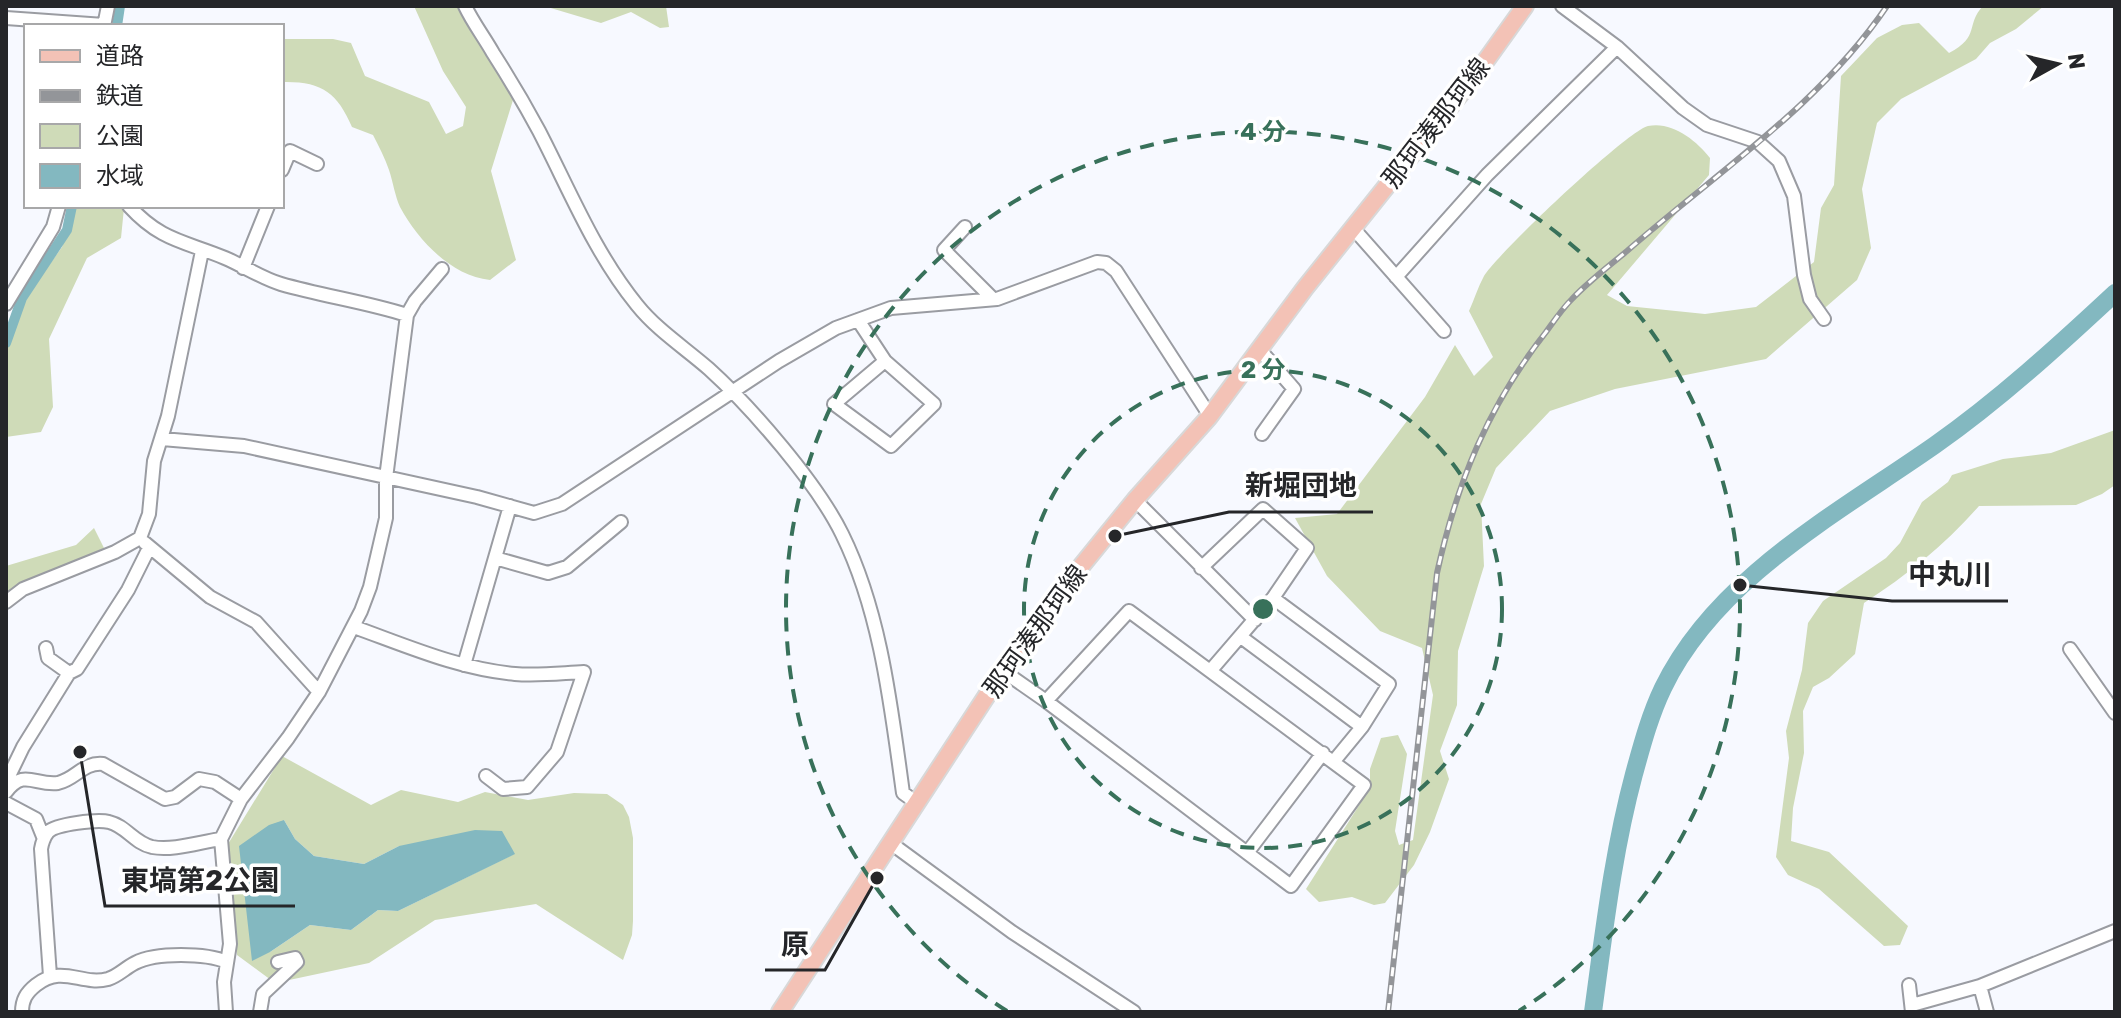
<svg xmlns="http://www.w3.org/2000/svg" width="2121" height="1018" font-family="Rubik,'Noto Sans JP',sans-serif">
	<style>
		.green { fill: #cfdbb8; fill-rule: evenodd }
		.water { fill: #83b8c0 }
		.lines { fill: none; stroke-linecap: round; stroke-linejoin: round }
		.canal { stroke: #83b8c0; stroke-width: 10 }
		.river { stroke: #83b8c0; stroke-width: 18 }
		.minor-casing { stroke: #9a9ca2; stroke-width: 16 }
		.major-casing { stroke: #d8d8d8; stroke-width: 20 }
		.minor { stroke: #fff; stroke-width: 12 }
		.major { stroke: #f3c2b6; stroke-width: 16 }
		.rail-casing { stroke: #939599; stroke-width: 6 }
		.rail { stroke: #fff; stroke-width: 3; stroke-dasharray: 9; stroke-linecap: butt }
		.ring { fill: none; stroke: #38715a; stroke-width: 4; stroke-dasharray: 14 10 }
		.labels { text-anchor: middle; stroke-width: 7; stroke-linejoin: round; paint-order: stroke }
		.street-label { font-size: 26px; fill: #252629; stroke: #fff }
		.centre { fill: #38715a; stroke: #fff; stroke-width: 4 }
		.ring-label { font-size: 24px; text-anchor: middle; font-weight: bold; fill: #38715a; stroke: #fff; stroke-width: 7; stroke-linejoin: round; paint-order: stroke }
		.leader { fill: none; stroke: #252629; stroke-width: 3 }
		.callout-dot { fill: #252629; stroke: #fff; stroke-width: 3 }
		.callout-label { font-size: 28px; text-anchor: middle; font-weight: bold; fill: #252629; stroke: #fff; stroke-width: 7; stroke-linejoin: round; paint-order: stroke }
	</style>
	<rect width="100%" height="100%" fill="#f7f9ff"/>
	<path class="green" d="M 414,6 L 458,6 L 513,100 L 491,171 L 516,260 L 490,280 C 451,276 418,240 400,207 C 395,196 393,182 389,170 C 385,158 379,147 373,135 L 352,127 C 337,92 321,81 282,82 L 282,39 L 333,39 L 351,43 L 365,76 L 429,102 L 446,134 L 463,126 L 466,107 L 443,71 Z
		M 544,6 L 666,6 L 669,27 L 660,28 L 631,12 L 601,23 Z
		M 1983,6 L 2044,6 L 2016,29 L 1990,43 L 1976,59 L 1901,99 L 1877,123 L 1862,189 L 1871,248 L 1857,280 L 1766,359 L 1615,389 L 1550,411 L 1496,468 L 1481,504 L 1484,566 L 1458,651 L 1457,705 L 1440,751 L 1449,779 L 1430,832 L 1414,865 L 1385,903 L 1374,905 L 1352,897 L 1319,902 L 1306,889 L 1370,788 L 1370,769 L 1381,738 L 1398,735 L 1407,754 L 1395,831 L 1399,845 L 1413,840 L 1433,695 L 1422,648 L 1380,631 L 1327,576 L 1295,518 L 1337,514 L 1425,397 L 1455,345 L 1474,376 L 1493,357 L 1469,311 C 1474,300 1478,287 1484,276 C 1497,254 1627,131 1648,126 C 1672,121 1696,140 1710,158 L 1709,175 L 1607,295 L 1627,306 L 1705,314 L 1756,307 L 1814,262 L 1821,208 L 1834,185 L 1841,76 L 1877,38 L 1902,25 L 1919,23 L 1949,53 C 1981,36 1965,25 1983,6 Z
		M 75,206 L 122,206 L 124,208 L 121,238 L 87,258 L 49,339 L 53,407 L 41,432 L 6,437 L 6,348 L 24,300 L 62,247 Z
		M 2115,430 L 2115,485 L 2102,494 L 2076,505 L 1979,506 C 1945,545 1907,575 1864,603 L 1855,654 L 1829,678 L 1813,687 L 1803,711 L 1804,753 L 1793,808 L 1791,841 L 1829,852 L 1908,926 L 1900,945 L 1884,946 L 1819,889 L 1788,875 L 1776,857 L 1789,758 L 1786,731 L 1802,670 L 1808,623 L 1823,601 L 1886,558 L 1900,543 L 1922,502 L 1948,482 L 1952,475 L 2003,459 L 2051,453 Z
		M 94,528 L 105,550 L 19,583 L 6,595 L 6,566 L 76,545 Z
		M 282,756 L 371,805 L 401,790 L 458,802 L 485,792 L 528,800 L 574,793 L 607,794 L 623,805 L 629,817 L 633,838 L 633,921 L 632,935 L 623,960 L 536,904 L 435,920 L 369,963 L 275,983 L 237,955 L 228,844 ZM 284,820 L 295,839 L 314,856 L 364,864 L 399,846 L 514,854 L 398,911 L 378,910 L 351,930 L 310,925 L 270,952 Z"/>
	<path class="water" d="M 284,820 L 295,839 L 314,856 L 364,864 L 399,846 L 475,830 L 502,831 L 515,854 L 398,911 L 378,910 L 351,930 L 310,925 L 270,952 L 252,961 L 239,846 L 269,825 Z"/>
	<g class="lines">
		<path class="canal" d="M 117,26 L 120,6
			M 6,343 L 22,298 L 67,230 L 72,206"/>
		<path class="river" d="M 1593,1012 C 1604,932 1613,852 1634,774 C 1642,745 1650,715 1663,688 C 1716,578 1838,513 1935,445 C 1999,400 2058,346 2115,293"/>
		<g class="minor-casing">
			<path id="minor" d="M 465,6 C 473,23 484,37 493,53 C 509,78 525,105 539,131 C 570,191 594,252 637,305 C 657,330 685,348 709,369 C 752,408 817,483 842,534 C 881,613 891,707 903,793 L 917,803
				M 1562,6 L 1617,47 L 1683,108 L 1707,125 L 1758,142 L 1779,161 L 1794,196 L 1804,275 L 1810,299 L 1824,319
				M 6,18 L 104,25
				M 104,26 L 108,6
				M 282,170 L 290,151 L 317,164
				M 129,206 C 161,241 184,241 225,258 C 244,266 261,278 281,284 C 323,296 366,302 407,315
				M 965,227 L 944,250 L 993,299
				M 1353,228 L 1444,331
				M 243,268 L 268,206
				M 1396,277 L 1487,175 L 1617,47
				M 6,304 L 53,227 L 59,206
				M 858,320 L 885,361 L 934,404 L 891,446 L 834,404 L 885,361
				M 1260,350 L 1294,389 L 1262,434
				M 162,439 L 244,446 L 477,497 L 534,513 L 562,504 L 779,361 L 836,328 L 891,308 L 997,299 L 1097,262 L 1106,263 L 1116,271 L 1210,416
				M 1135,500 L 1255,620
				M 145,543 L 210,597 L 256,622 L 319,692
				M 495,558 L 548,573 L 567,567 L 621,522
				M 1201,568 L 1263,509 L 1307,548 L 1273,598 L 1211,670
				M 1273,598 L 1389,684 L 1362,727 L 1334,761
				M 6,602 L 23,589 L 115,552 L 140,538 L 149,514 L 154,461 L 168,416 L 202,251
				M 354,627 C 407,646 459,669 515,674 C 538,676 562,673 584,672 L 557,752 L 527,787 L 503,789 L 486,776
				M 1241,637 L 1362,727
				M 46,648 L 48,658 L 69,673
				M 2070,649 L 2115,713
				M 464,665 L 510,506
				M 1003,671 L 1046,701 L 1291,886 L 1364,785 L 1129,611 L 1046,701
				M 14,783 L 9,776 L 23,747 L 69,673 L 77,669 L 128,590 L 149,548
				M 6,792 C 24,768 35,786 58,783 C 76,779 83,762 103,764 L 165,799 L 175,797 L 199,779 L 215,782 L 241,799
				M 6,803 L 36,819 L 44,839
				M 892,844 L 1012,932 L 1134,1012
				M 1247,853 L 1323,753
				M 50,976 L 41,849 C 42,843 44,837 48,832 C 56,824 98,819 109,822 C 126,826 134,843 152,847 C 173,851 200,842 221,839
				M 1909,985 L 1912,1012
				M 1980,986 L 1987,1012
				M 1912,1005 L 1980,986 L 2115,931
				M 22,1012 C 22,1000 26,993 36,985 C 63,964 81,986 108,979 C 118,976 125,968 135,963 C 156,952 206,953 227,962
				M 226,1012 L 224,982 L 230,944 L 221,839 L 241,799 L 288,738 L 319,692 L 361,611 L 370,587 L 386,518 L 386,478 L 407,315 L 415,301 L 442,269
				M 260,1012 L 263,994 L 297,962 L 295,958 L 278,962"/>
		</g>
		<g class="major-casing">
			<path id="major" d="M 780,1012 L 995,683 L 1048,607 L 1135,500 L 1209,417 L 1305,288 L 1477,73 L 1525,6"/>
		</g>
		<use href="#minor" class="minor"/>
		<use href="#major" class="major"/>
		<g class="rail-casing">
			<path id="rail" d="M 1388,1012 L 1437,573 C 1457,482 1488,406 1546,332 C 1554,321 1562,309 1572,299 C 1589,281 1609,266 1627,251 C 1716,173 1820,105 1887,6"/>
		</g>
		<use href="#rail" class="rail"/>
	</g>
	<g class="ring">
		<circle cx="1263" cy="609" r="239"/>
		<path d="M1007 1011A477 477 0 1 1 1519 1011"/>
	</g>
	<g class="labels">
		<g class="street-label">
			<text transform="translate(1436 123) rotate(-52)" y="9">那珂湊那珂線</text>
			<text transform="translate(1035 631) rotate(-54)" y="9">那珂湊那珂線</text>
		</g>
	</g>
	<circle cx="1263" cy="609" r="12" class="centre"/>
	<g class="ring-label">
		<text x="1263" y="140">4 分</text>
		<text x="1263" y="378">2 分</text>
	</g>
	<path class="leader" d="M1115 536L1229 512H1373M1740 585L1892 601H2008M80 752L105 906H295M877 878L825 970H765"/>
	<g class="callout-dot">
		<circle cx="1115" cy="536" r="8"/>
		<circle cx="1740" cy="585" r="8"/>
		<circle cx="80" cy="752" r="8"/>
		<circle cx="877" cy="878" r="8"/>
	</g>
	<g class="callout-label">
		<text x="1301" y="495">新堀団地</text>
		<text x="1950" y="584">中丸川</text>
		<text x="200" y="890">東塙第2公園</text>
		<text x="795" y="954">原</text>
	</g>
	<rect width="2121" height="1018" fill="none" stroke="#252629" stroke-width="16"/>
	<rect x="24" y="24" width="260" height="184" fill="#ffffff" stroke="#a8a8a9" stroke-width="2"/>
	<rect x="40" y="50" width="40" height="12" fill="#f3c2b6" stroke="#a8a8a9" stroke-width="2"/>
	<text x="96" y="64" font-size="24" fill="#252629">道路</text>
	<rect x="40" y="90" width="40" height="12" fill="#939599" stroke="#a8a8a9" stroke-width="2"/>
	<text x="96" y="104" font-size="24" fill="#252629">鉄道</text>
	<rect x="40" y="124" width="40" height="24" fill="#cfdbb8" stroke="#a8a8a9" stroke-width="2"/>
	<text x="96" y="144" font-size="24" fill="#252629">公園</text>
	<rect x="40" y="164" width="40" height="24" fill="#83b8c0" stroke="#a8a8a9" stroke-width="2"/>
	<text x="96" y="184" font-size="24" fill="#252629">水域</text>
	<g transform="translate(2057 64) rotate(82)" stroke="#ffffff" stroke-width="6" paint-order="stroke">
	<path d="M0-6L14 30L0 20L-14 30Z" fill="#252629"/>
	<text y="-12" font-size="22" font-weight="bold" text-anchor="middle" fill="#252629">N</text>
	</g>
</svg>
